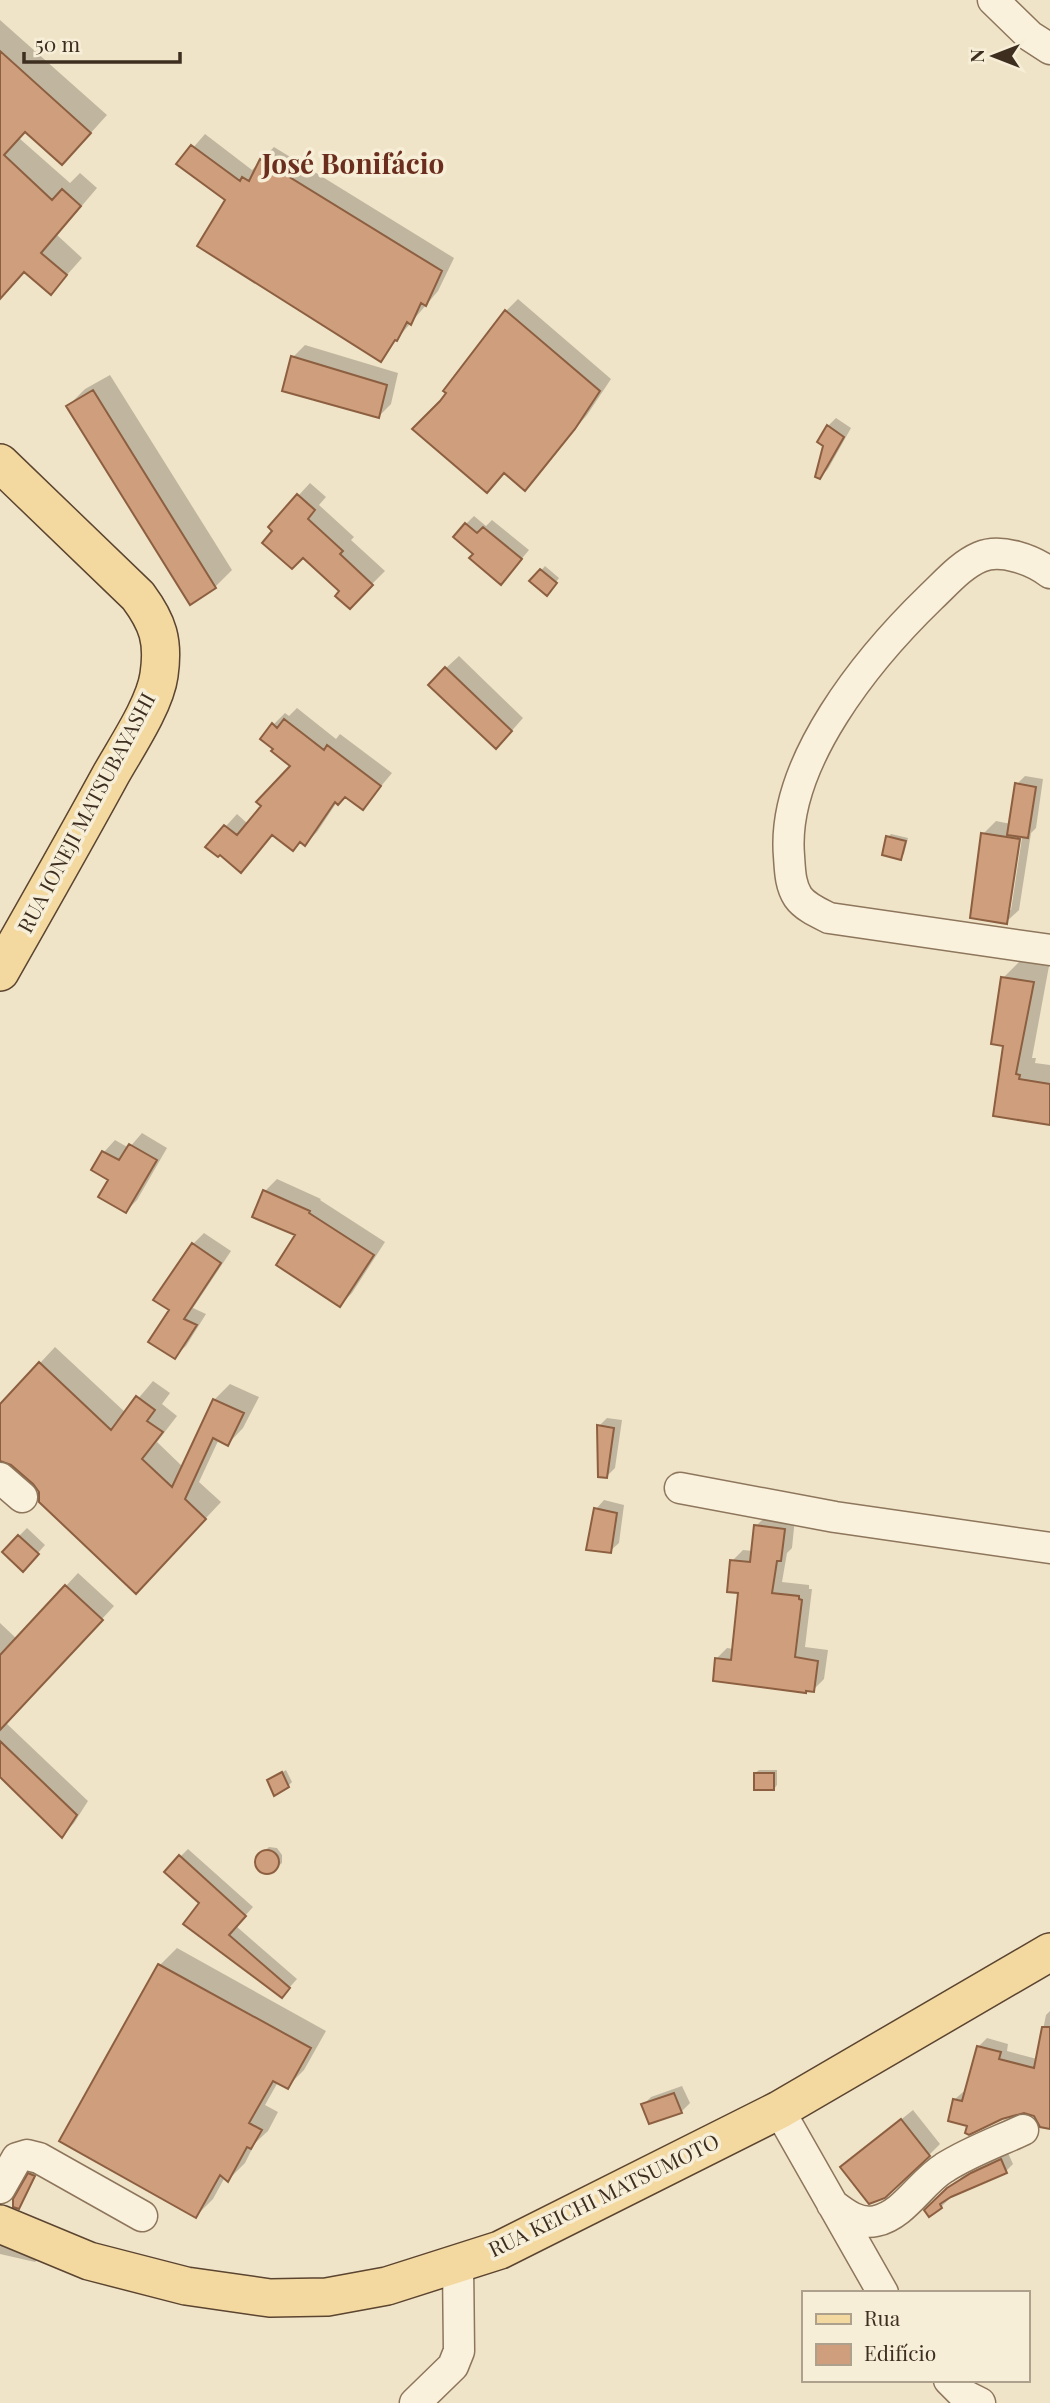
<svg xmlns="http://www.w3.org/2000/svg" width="1050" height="2403" font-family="'Playfair Display',serif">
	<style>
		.shadow { fill: #0003; fill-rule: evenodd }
		.building { fill: #cf9f7d; stroke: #8d5f41; stroke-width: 2 }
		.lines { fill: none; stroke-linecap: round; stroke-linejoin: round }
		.minor-casing { stroke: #8d765c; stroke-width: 33 }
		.major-casing { stroke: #5b4430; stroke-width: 40 }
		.minor { stroke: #faf1dc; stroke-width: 30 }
		.major { stroke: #f3d9a0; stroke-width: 37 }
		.labels { text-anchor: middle; stroke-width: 7; stroke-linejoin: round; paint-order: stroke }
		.street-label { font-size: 21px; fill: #3d2e20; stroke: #f7eed8 }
		.district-label { font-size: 28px; font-weight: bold; fill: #6b2e1e; stroke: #f7eed8 }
	</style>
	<rect width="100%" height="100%" fill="#f0e4c8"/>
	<path class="shadow" d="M 0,20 L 107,115 L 79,146 L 26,130 L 19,138 L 70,183 L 80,173 L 97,188 L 57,235 L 82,258 L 51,293 L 25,270 L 0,297 Z
		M 205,134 L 252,170 L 256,166 L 258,167 L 261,160 L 274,147 L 454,258 L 438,291 L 380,359 L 227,200 L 179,164 Z
		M 518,299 L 611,379 L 587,415 L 525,488 L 505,472 L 446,391 L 506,311 Z
		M 305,345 L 398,373 L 391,404 L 379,416 L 293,357 Z
		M 110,375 L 232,570 L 215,587 L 68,406 L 85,389 Z
		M 836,418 L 851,428 L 828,469 L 820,477 L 828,426 Z
		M 310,483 L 326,497 L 319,505 L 354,537 L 351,540 L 385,571 L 350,606 L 341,591 L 303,556 L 298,496 Z
		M 474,516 L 486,526 L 492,520 L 529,550 L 509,574 L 475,553 L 466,524 Z
		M 545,566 L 559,578 L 550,590 L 532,581 Z
		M 459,656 L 523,718 L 509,734 L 446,668 Z
		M 297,708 L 336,739 L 340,734 L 392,773 L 363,808 L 346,795 L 337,802 L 317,832 L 305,844 L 301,841 L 293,849 L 273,834 L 241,870 L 220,852 L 208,846 L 237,814 L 248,824 L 293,766 L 273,725 L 285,713 L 289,716 Z
		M 1025,776 L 1043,779 L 1036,828 L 1031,833 L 1019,910 L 1006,922 L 983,834 L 996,821 L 1011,824 L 1017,784 ZM 1020,830 L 1023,831 L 1011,910 L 1007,910 Z
		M 891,834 L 908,838 L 904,854 L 900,858 L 888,837 Z
		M 1020,961 L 1049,966 L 1032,1058 L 1036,1058 L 1035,1063 L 1050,1065 L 1050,1124 L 995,1115 L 1005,1044 L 1003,978 Z
		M 142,1133 L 167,1148 L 137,1200 L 126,1211 L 110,1179 L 93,1169 L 104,1152 L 115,1140 L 129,1148 Z
		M 277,1179 L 321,1199 L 320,1200 L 385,1242 L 352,1293 L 340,1305 L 298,1235 L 265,1191 Z
		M 204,1233 L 231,1251 L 193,1308 L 206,1314 L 186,1346 L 174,1357 L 172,1310 L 193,1244 Z
		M 55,1347 L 126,1413 L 153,1381 L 170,1393 L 162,1404 L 177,1416 L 157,1442 L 183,1467 L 214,1400 L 230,1384 L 259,1397 L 243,1428 L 228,1444 L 219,1439 L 199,1482 L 221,1502 L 152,1576 L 40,1491 L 35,1483 L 12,1463 L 0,1459 L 0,1406 Z
		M 607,1418 L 622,1420 L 615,1468 L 607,1476 L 599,1426 Z
		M 604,1500 L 624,1505 L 619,1543 L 610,1551 L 596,1509 Z
		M 767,1515 L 795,1518 L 792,1548 L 787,1553 L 782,1582 L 809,1585 L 809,1589 L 812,1589 L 805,1647 L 828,1650 L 824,1679 L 813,1690 L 716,1659 L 727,1648 L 734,1649 L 740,1591 L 732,1561 L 743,1550 L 753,1551 L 756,1526 Z
		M 27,1528 L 45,1545 L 31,1561 L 19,1536 Z
		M 78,1573 L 114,1606 L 6,1723 L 88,1801 L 74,1823 L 62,1836 L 0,1775 L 0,1623 L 17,1639 Z
		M 286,1770 L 292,1782 L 288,1786 L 269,1780 Z
		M 759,1770 L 777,1770 L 777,1785 L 774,1789 L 755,1773 Z
		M 269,1847 L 277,1848 L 282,1855 L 282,1863 L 270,1873 L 261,1872 L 257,1866 L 257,1857 Z
		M 188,1849 L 253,1907 L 236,1926 L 297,1979 L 282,1996 L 185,1924 L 201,1903 L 180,1857 Z
		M 177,1948 L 326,2031 L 304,2070 L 287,2087 L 278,2082 L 265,2105 L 278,2112 L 268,2131 L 255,2143 L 245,2163 L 228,2180 L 225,2177 L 213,2199 L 196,2216 L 61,2141 L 160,1965 Z
		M 1050,2011 L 1050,2127 L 1035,2115 L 1024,2111 L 969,2125 L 954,2100 L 963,2092 L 966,2092 L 978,2047 L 987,2038 L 1008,2044 L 1007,2051 L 1037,2059 L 1046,2015 Z
		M 682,2086 L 690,2103 L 681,2112 L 650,2122 L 643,2105 L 651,2097 Z
		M 913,2110 L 940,2144 L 929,2155 L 842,2167 Z
		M 1008,2153 L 1013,2164 L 1006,2171 L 947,2198 L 948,2200 L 941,2207 L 926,2211 L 963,2176 Z
		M 34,2171 L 37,2172 L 19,2207 L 30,2174 Z
		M 0,2235 L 43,2253 L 35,2262 L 0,2254 Z"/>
	<path class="building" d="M 0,51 L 91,133 L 62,165 L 25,132 L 4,155 L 52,200 L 62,189 L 81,206 L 41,253 L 67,275 L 51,295 L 24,272 L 0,299 Z
		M 191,145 L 240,181 L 242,177 L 249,181 L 260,159 L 442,271 L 426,306 L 421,303 L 411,325 L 407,322 L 397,341 L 395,340 L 381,362 L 197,246 L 225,200 L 176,164 Z
		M 505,310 L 600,391 L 575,429 L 525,491 L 504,473 L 487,493 L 412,429 L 440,401 L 446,393 L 443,391 Z
		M 291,356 L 387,385 L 379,418 L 282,391 Z
		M 93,390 L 216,588 L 190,605 L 66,406 Z
		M 827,425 L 844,437 L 820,479 L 815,477 L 823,446 L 817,442 Z
		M 297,494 L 315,510 L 308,519 L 343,551 L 340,554 L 373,585 L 350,609 L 335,596 L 339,591 L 303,558 L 292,569 L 262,543 L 272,531 L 268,527 Z
		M 465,523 L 477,533 L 483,527 L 522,559 L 501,585 L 469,558 L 473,554 L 453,537 Z
		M 540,569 L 557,583 L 547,596 L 529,581 Z
		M 445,667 L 512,731 L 496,749 L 428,685 Z
		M 284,719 L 324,750 L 327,745 L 381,786 L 363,810 L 345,797 L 338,805 L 335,802 L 305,846 L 300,842 L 293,851 L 272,835 L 241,873 L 220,855 L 218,857 L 205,847 L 224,825 L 237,835 L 261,806 L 256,802 L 290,766 L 271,751 L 273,749 L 260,739 L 272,723 L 277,728 Z
		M 1015,783 L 1036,787 L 1028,838 L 1007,835 Z
		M 981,833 L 1020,839 L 1007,924 L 970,918 Z
		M 886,836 L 906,841 L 901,860 L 882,855 Z
		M 1001,977 L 1034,982 L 1016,1074 L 1020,1075 L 1019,1079 L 1050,1084 L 1050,1125 L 993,1116 L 1003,1046 L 991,1044 Z
		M 129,1144 L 157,1160 L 126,1213 L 98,1197 L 108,1180 L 91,1170 L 102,1151 L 119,1160 Z
		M 263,1190 L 310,1211 L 309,1213 L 374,1255 L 340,1307 L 276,1265 L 295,1235 L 252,1217 Z
		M 192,1243 L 221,1263 L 184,1319 L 197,1325 L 175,1359 L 148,1342 L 169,1310 L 153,1300 Z
		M 39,1362 L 111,1430 L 136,1396 L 155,1410 L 147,1421 L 163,1432 L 142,1459 L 172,1487 L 213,1399 L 244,1413 L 228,1446 L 213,1438 L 185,1499 L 206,1519 L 136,1594 L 39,1502 L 39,1492 L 33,1484 L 11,1465 L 0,1461 L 0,1404 Z
		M 597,1425 L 614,1428 L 607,1478 L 598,1477 Z
		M 594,1508 L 617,1513 L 611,1553 L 586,1550 Z
		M 754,1525 L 785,1529 L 781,1561 L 777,1561 L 772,1593 L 799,1596 L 799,1599 L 802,1600 L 795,1657 L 818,1661 L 814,1692 L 806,1691 L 806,1693 L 713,1681 L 715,1658 L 731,1660 L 738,1593 L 727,1592 L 730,1560 L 750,1562 Z
		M 18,1535 L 39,1554 L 23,1572 L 2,1552 Z
		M 65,1585 L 103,1620 L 0,1730 L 0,1655 Z
		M 0,1741 L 77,1815 L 62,1838 L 0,1777 Z
		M 282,1772 L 289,1787 L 274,1796 L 267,1780 Z
		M 754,1773 L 774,1773 L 774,1790 L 754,1790 Z
		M255 1862a12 12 0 1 1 24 0a12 12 0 1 1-24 0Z
		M 179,1855 L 246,1916 L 229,1935 L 290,1988 L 282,1998 L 183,1924 L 199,1903 L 164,1872 Z
		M 158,1964 L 311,2048 L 288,2089 L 273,2081 L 249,2123 L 262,2130 L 251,2149 L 247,2147 L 228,2182 L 220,2175 L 196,2218 L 59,2141 Z
		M 1042,2027 L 1050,2027 L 1050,2129 L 1040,2127 L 1034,2116 L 1024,2113 L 1002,2119 L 969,2135 L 965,2133 L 967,2126 L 948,2121 L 953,2099 L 962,2101 L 977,2046 L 1001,2052 L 999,2059 L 1034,2068 Z
		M 674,2093 L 682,2113 L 649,2124 L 641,2104 Z
		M 901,2119 L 930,2156 L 885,2198 L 869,2204 L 840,2167 Z
		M 1001,2159 L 1007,2173 L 951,2197 L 940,2204 L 942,2208 L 929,2217 L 924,2210 L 947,2188 L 971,2173 Z
		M 28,2173 L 35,2176 L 19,2209 L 13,2207 L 13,2199 Z"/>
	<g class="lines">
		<g class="minor-casing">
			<path id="minor" d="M 993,0 L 1030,36 L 1050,49
				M 1050,573 C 1033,560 1001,548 980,557 C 961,565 946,583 931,597 C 869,657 781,763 789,856 C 790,870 790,885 798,897 C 805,907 819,913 829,918 L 1050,950
				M 0,1478 L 22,1497
				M 680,1488 L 835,1517 L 1050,1548
				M 779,2110 L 883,2293
				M 0,2188 L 17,2158 L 27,2155 L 39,2158 L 142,2216
				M 832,2204 C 845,2214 859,2225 876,2221 C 904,2215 921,2182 944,2168 C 969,2152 997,2142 1023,2130
				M 949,2380 L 964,2395 L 980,2403
				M 415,2403 L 453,2366 L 459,2351 L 458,2264"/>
		</g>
		<g class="major-casing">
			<path id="major" d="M 0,463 L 138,596 C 158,623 164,641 159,675 C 155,705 125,749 110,776 C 74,842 37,907 0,972
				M 0,2224 L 89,2261 L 186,2286 L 270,2298 L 327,2297 L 387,2286 L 500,2250 L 779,2110 L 1050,1952"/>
		</g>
		<use href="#minor" class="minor"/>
		<use href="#major" class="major"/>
	</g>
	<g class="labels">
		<g class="street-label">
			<text transform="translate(87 813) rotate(-62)" y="7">RUA IONEJI MATSUBAYASHI</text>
			<text transform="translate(604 2196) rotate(-26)" y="7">RUA KEICHI MATSUMOTO</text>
		</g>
		<g class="district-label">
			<text x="353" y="174">José Bonifácio</text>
		</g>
	</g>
	<rect x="802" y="2291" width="228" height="91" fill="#f7eed8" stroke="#ada18e" stroke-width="2"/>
	<rect x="816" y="2314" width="35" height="10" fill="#f3d9a0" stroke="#ada18e" stroke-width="2"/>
	<text x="864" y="2326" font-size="21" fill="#3d2e20">Rua</text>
	<rect x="816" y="2344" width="35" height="21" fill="#cf9f7d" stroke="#ada18e" stroke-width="2"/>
	<text x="864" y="2361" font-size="21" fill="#3d2e20">Edifício</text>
	<g transform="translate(994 56) rotate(270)" stroke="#f7eed8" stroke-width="5" paint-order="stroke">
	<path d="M0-5L12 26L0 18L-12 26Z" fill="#3d2e20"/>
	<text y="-10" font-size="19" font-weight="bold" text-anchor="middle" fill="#3d2e20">N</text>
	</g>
	<path d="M24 52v10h156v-10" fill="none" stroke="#3d2e20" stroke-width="3.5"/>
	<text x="35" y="52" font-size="21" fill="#3d2e20" stroke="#f7eed8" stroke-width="5" paint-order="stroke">50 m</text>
</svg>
